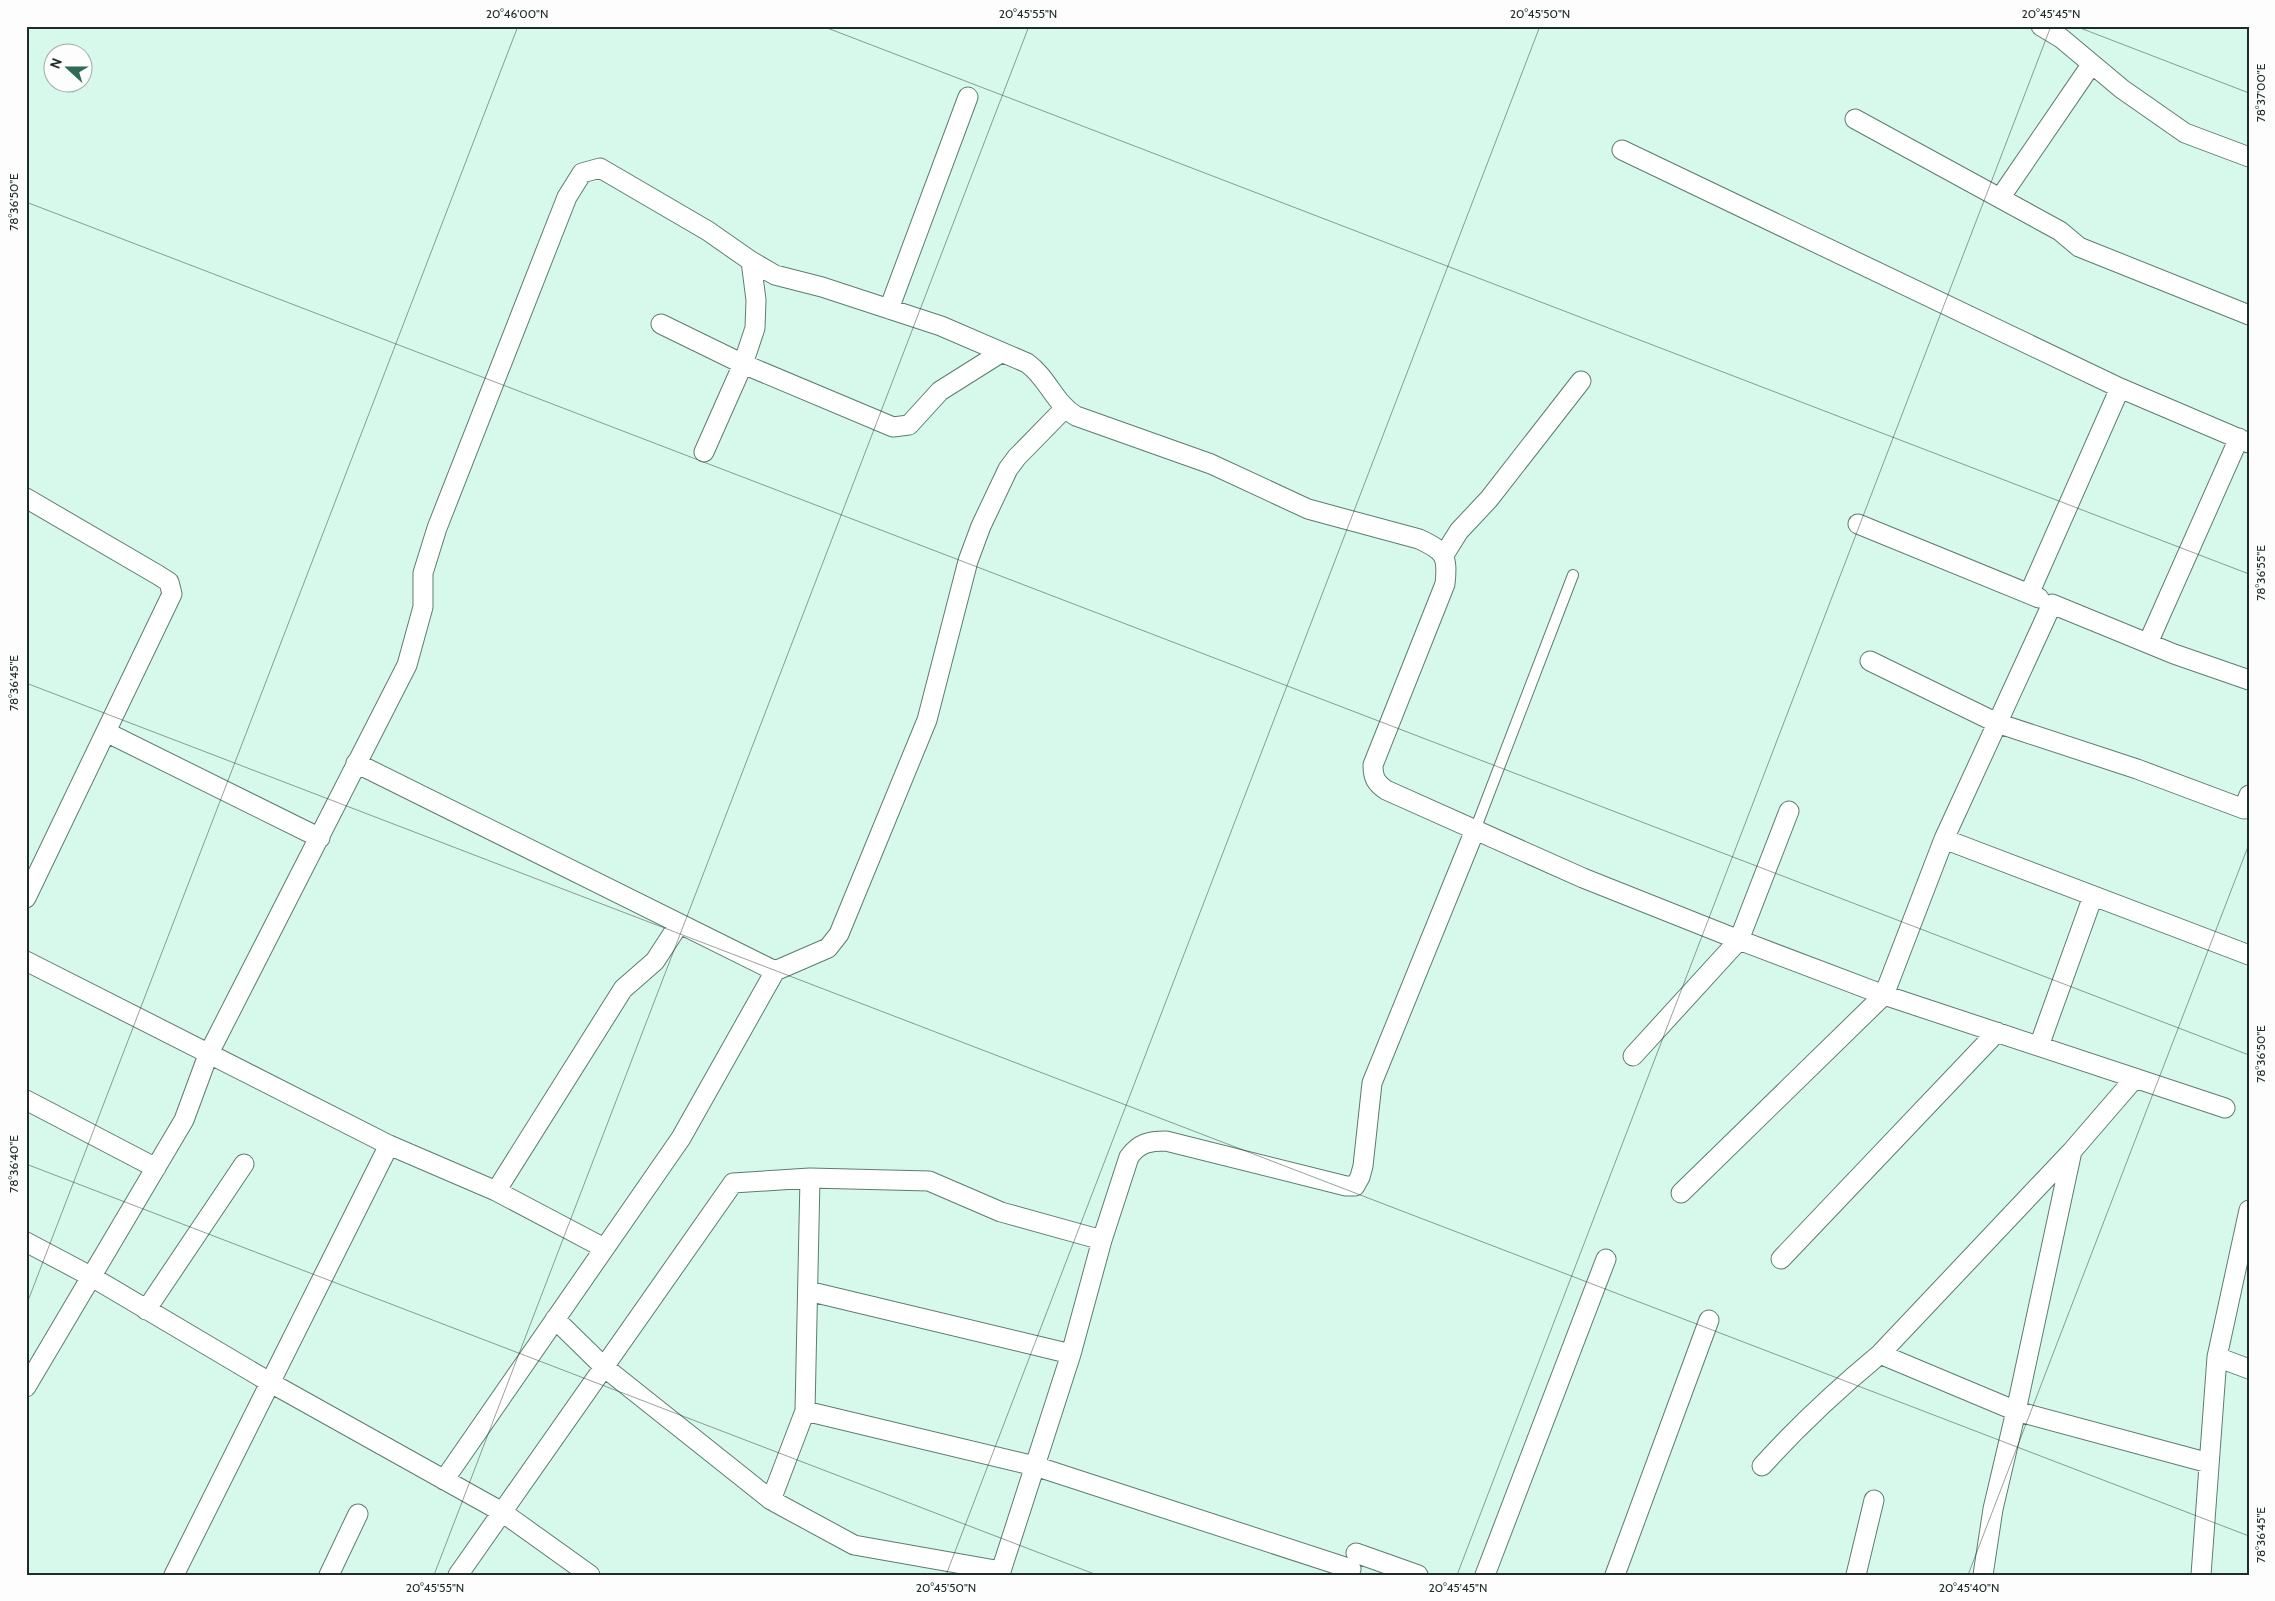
<svg xmlns="http://www.w3.org/2000/svg" width="2275" height="1601" font-family="Cabin,sans-serif">
	<style>
		.lines { fill: none; stroke-linecap: round; stroke-linejoin: round }
		.lane-casing { stroke: #5d7c70; stroke-width: 12 }
		.street-casing { stroke: #5d7c70; stroke-width: 21 }
		.lane { stroke: #fff; stroke-width: 10 }
		.street { stroke: #fff; stroke-width: 19 }
		.ticks { fill: none; stroke: #1f2c27; stroke-width: 1; stroke-opacity: 0.45 }
		.neatline { fill: none; stroke: #1f2c27; stroke-width: 2 }
		.ticks-label { font-size: 12px; text-anchor: middle; fill: #1f2c27 }
	</style>
	<rect width="100%" height="100%" fill="#d7f9eb"/>
	<g class="lines">
		<g class="lane-casing">
			<path id="lane" d="M 1475,830 L 1573,575"/>
		</g>
		<g class="street-casing">
			<path id="street" d="M 2041,26 L 2061,38 L 2122,89 L 2185,133 L 2249,157
				M 1855,119 L 2060,231 L 2079,247 L 2249,315
				M 1622,150 L 2120,388
				M 2000,198 L 2091,65
				M 889,309 L 968,97
				M 661,324 L 743,364 L 893,427 L 909,425 L 940,391 L 1002,352
				M 704,452 L 743,364 L 755,328 L 756,300 L 751,261
				M 26,498 L 158,575 L 169,582 L 172,594 L 26,898
				M 1858,524 L 2039,598
				M 1444,555 L 1459,531 L 1489,499 L 1581,381
				M 2029,594 L 2120,388 L 2249,443
				M 2148,643 L 2239,438
				M 1870,661 L 1997,723 L 2137,769 L 2244,809 L 2249,795
				M 106,732 L 320,838
				M 356,763 L 775,971
				M 1944,839 L 2249,955
				M 26,961 L 389,1145 L 496,1191 L 604,1248
				M 2039,1046 L 2093,896
				M 1633,1056 L 1739,940 L 1884,995 L 1681,1193
				M 2135,1078 L 2072,1151 L 2016,1411 L 2209,1463
				M 26,1100 L 156,1168
				M 2225,1108 L 1884,995 L 1944,839 L 2052,604 L 2174,654 L 2249,680
				M 810,1178 L 805,1411 L 771,1500 L 854,1545 L 1001,1571 L 1071,1354 L 1102,1240 L 1129,1157 C 1139,1143 1149,1141 1166,1141 L 1346,1186 L 1355,1186 L 1360,1177 L 1363,1166 L 1372,1083 L 1475,830
				M 496,1191 L 623,989 L 655,961 L 679,924
				M 26,1242 L 92,1277 L 271,1383 L 502,1512 L 590,1575
				M 1781,1259 L 1997,1032
				M 808,1291 L 1071,1354
				M 146,1310 L 244,1164
				M 555,1319 L 604,1367 L 771,1500
				M 1880,1354 L 2016,1411 L 1993,1509 L 1983,1575
				M 2217,1357 L 2249,1210
				M 26,1387 L 184,1120 L 208,1055 L 407,665 L 423,607 L 423,573 L 437,528 L 567,197 L 582,173 L 600,168 L 708,231 L 751,261 L 775,275 L 822,287 L 941,326 L 1027,363 C 1048,378 1054,403 1076,416 L 1211,464 L 1308,509 L 1419,539 C 1445,551 1448,556 1445,584 L 1373,765 C 1373,778 1376,783 1386,790 L 1583,878 L 1739,940 L 1789,811
				M 805,1411 L 1035,1466 L 1351,1569
				M 1762,1466 C 1798,1426 1839,1388 1880,1354 L 2071,1152
				M 444,1480 L 681,1138 L 775,971 L 828,948 L 839,934 L 927,720 L 968,561 L 981,526 L 1008,469 L 1017,457 L 1064,409
				M 1356,1553 L 1418,1575
				M 174,1575 L 389,1145
				M 329,1575 L 358,1514
				M 458,1575 L 733,1183 L 810,1178 L 929,1181 L 1001,1212 L 1102,1240
				M 1485,1575 L 1606,1259
				M 1615,1575 L 1709,1320
				M 1856,1575 L 1874,1500
				M 2201,1575 L 2217,1357 L 2249,1369"/>
		</g>
		<use href="#lane" class="lane"/>
		<use href="#street" class="street"/>
	</g>
	<path class="ticks" d="M 822,26 L 2249,574M 2075,26 L 2249,93M 26,202 L 2249,1055M 26,683 L 2249,1536M 26,1164 L 1097,1575M 26,1306 L 518,26M 434,1575 L 1029,26M 946,1575 L 1540,26M 1457,1575 L 2051,26M 1968,1575 L 2249,844"/>
	<rect width="2275" height="1601" fill="none" stroke="#fdfdfd" stroke-width="55"/>
	<g transform="translate(68 68) rotate(291)"><circle r="24" fill="#fdfdfd" stroke="#a4a9a7"/>
	<path d="M0-4L9 19L0 12L-9 19Z" fill="#2e6b57"/>
	<text y="-8" font-size="14" font-weight="bold" text-anchor="middle" fill="#1f2c27">N</text>
	</g>
	<rect x="28" y="28" width="2220" height="1546" class="neatline"/>
	<g class="ticks-label">
		<text x="517" y="18">20°46'00"N</text>
		<text x="1028" y="18">20°45'55"N</text>
		<text x="1540" y="18">20°45'50"N</text>
		<text x="2051" y="18">20°45'45"N</text>
		<text transform="translate(2261 93) rotate(-90)" y="4">78°37'00"E</text>
		<text transform="translate(14 202) rotate(-90)" y="4">78°36'50"E</text>
		<text transform="translate(2261 573) rotate(-90)" y="4">78°36'55"E</text>
		<text transform="translate(14 683) rotate(-90)" y="4">78°36'45"E</text>
		<text transform="translate(2261 1054) rotate(-90)" y="4">78°36'50"E</text>
		<text transform="translate(14 1164) rotate(-90)" y="4">78°36'40"E</text>
		<text transform="translate(2261 1535) rotate(-90)" y="4">78°36'45"E</text>
		<text x="435" y="1592">20°45'55"N</text>
		<text x="946" y="1592">20°45'50"N</text>
		<text x="1458" y="1592">20°45'45"N</text>
		<text x="1969" y="1592">20°45'40"N</text>
	</g>
</svg>
